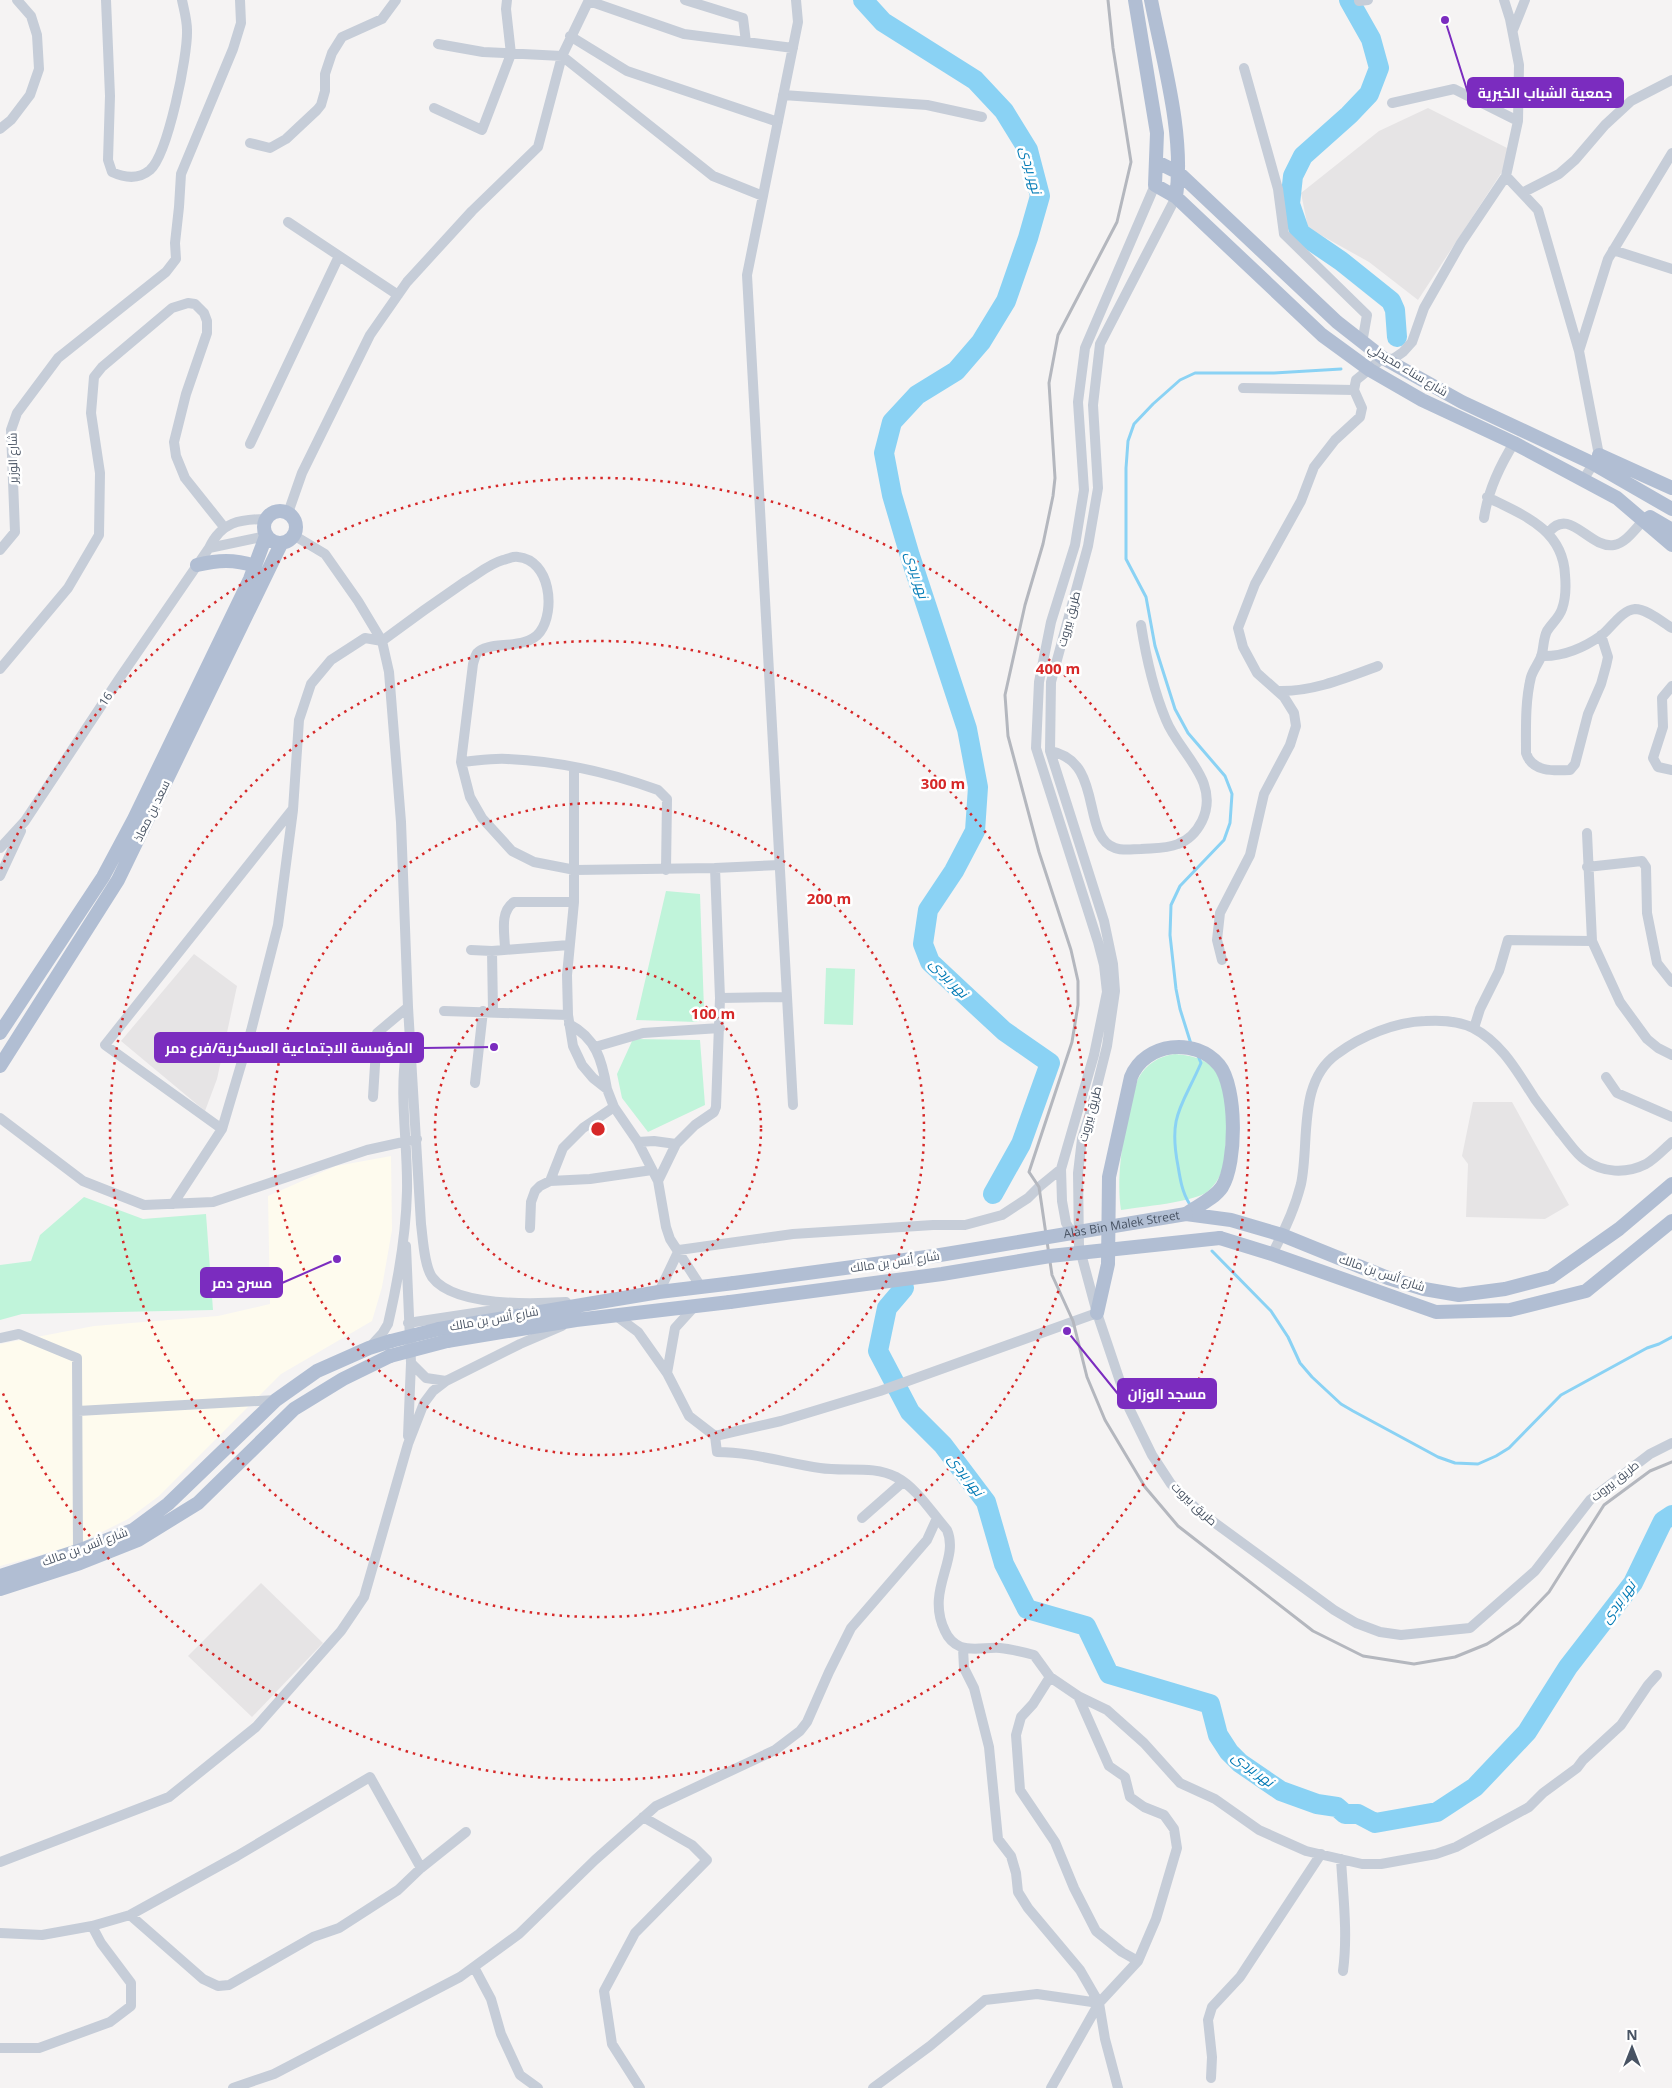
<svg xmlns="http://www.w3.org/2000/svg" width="1672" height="2088" font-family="'Open Sans',Cairo,sans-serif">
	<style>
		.commercial { fill: #fefbee }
		.education { fill: #e6e4e5 }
		.green { fill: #c0f4da }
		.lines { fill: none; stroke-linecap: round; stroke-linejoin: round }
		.stream { stroke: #8ad2f4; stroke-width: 3 }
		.river { stroke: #8ad2f4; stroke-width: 20 }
		.minor { stroke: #c6cdd8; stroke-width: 10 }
		.major { stroke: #b1bed3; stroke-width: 14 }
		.rail { stroke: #b4b7be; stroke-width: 3 }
		.major-bridge { stroke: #b1bed3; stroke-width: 14 }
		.ring { fill: none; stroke: #d62828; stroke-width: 2.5; stroke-dasharray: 2.5 5 }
		.labels { text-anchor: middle; stroke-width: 5; stroke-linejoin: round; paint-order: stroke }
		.street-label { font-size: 12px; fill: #485363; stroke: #fff }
		.water-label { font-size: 14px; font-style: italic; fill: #017ab5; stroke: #fff }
		.centre { fill: #d62828; stroke: #fff; stroke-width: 2.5 }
		.ring-label { font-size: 15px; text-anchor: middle; font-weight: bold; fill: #d62828; stroke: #fff; stroke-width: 5; stroke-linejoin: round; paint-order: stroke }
		.leader { fill: none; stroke: #7b2cbf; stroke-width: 2 }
		.callout-dot { fill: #7b2cbf; stroke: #fff; stroke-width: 2 }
		.callout { fill: #7b2cbf; stroke: #7b2cbf; stroke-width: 2 }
		.callout-label { font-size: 14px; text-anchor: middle; font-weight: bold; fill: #fff }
	</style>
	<rect width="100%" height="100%" fill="#f5f3f3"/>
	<path class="commercial" d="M 391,1156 L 392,1230 L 382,1287 L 372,1321 L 281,1374 L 159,1496 L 128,1519 L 74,1546 L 0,1566 L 0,1344 L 94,1326 L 218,1316 L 270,1304 L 268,1196 L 336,1166 Z"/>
	<path class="education" d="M 1428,108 L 1515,152 L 1418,300 L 1369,262 L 1308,228 L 1301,193 L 1379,131 Z
		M 194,954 L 237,986 L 217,1079 L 205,1111 L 121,1041 Z
		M 1473,1102 L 1512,1102 L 1569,1205 L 1545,1219 L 1466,1217 L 1468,1164 L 1462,1156 Z
		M 261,1583 L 323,1643 L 252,1717 L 188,1656 Z"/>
	<path class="green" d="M 666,891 L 700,894 L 704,1010 L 697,1022 L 636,1020 Z
		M 826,968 L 855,969 L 853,1025 L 824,1024 Z
		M 633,1039 L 700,1040 L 705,1105 L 648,1132 L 622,1098 L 617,1074 Z
		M 1175,1054 C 1188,1055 1205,1058 1214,1069 C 1217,1074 1221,1081 1223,1086 C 1228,1099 1227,1157 1222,1170 C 1219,1179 1214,1186 1207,1192 C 1194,1202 1140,1207 1121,1210 C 1115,1173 1126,1115 1138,1079 C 1146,1064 1159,1056 1175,1054 Z
		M 84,1197 L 143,1219 L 206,1214 L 213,1310 L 22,1314 L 0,1320 L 0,1265 L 31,1261 L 40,1235 Z"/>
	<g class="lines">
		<path class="stream" d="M 1191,1044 L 1180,1009 L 1176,989 L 1170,935 L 1171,905 L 1180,886 L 1224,840 L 1230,823 L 1232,794 L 1225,776 L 1188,733 L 1175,709 L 1155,646 L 1146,597 L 1126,559 L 1126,468 L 1128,441 L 1134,424 L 1153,404 L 1180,380 L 1195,373 L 1274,373 L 1341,369
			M 1189,1203 C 1182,1192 1180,1178 1178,1166 C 1168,1115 1182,1107 1201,1063 L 1198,1056
			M 1212,1251 L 1271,1311 L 1288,1337 L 1300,1363 L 1312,1377 L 1341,1404 L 1353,1411 L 1438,1457 L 1455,1463 L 1478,1464 L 1496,1456 L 1509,1448 L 1561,1395 L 1647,1348 L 1659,1344 L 1672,1337"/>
		<path class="river" d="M 863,0 L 883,22 L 975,80 L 1004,111 L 1028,150 L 1040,196 L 1028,238 L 1006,301 L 981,342 L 956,371 L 917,395 L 892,422 L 884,453 L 892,495 L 910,556 L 967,729 L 978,787 L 975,831 L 954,871 L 928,910 L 923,944 L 930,962 L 962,992 L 1004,1031 L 1050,1063 L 1021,1144 L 993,1194
			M 1349,0 L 1371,39 L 1379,68 L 1369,94 L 1349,115 L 1303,156 L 1293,176 L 1290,204 L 1300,233 L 1341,261 L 1391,301 L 1395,310 L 1397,337
			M 904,1288 L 887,1308 L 878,1351 L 910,1412 L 943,1445 L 986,1502 L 1004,1564 L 1027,1609 L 1086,1626 L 1109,1674 L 1210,1704 L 1218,1735 L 1229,1752 L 1240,1763 L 1281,1791 L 1317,1804 L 1337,1807 L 1345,1814 L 1358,1814 L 1375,1823 L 1437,1812 L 1475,1787 L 1527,1732 L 1568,1667 L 1633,1583 L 1663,1521 L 1672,1515"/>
		<path class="minor" d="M 106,0 L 110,96 L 108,160 L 112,172 C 125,178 138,180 150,170 C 168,154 188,55 187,30 C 187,20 184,10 182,0
			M 685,0 L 743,18 L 746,42
			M 589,1 L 684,34 L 793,48
			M 1359,1 L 1368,0
			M 1513,30 L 1525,0
			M 570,36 L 627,71 L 778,122
			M 438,44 L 483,52 L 562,56 L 713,176 L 763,196
			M 1244,68 L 1278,189 L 1284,234 L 1367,315 L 1362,343
			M 783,95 L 927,105 L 982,117
			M 1392,103 L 1454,89 L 1518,121
			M 434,108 L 482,130 L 511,54 L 506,9 L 507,0
			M 0,129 L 11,120 L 30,95 L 39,69 L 37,35 L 31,16 L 17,0
			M 250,143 L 270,148 L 286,139 L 317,110 L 321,105 L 325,91 L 325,74 L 332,53 L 342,37 L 382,19 L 396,0
			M 1506,176 L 1538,210 L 1579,351 L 1599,455 L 1583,480
			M 1522,193 L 1559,174 L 1575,160 L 1605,125 L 1631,101 L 1672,80
			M 1176,197 L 1100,344 L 1093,405 L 1098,488 L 1088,546 L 1051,682 L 1050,751 L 1104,921 L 1113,964 L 1115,991 L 1107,1046 L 1091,1110 L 1082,1139 L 1078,1173 L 1079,1246 L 1097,1313 L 1129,1408 L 1152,1455 L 1171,1484 L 1200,1512 L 1334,1610 L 1356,1623 L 1380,1632 L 1401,1635 L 1470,1628 L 1535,1571 L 1590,1500 L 1650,1454 L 1672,1443
			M 288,222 L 398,295
			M 1613,250 L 1672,269
			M 1579,351 L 1608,259 L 1672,153
			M 1243,388 L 1354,390
			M 250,444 L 339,256
			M 1487,497 C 1523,515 1563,529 1565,575 C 1566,586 1566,598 1562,609 C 1559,618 1552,623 1547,631 C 1543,639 1544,648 1541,657 C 1538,664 1533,670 1531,677 C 1525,701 1526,728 1526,753 C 1532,772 1553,771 1570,770 L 1575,764 L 1588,714 L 1601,684 L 1606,666 L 1608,657 L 1601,635
			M 288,513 L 302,473 L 370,335 L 407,282 L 472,211 L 538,147 L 562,56 L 589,0
			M 1484,518 C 1488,490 1499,467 1514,443
			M 1549,532 C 1570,506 1589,549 1614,545 C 1626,543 1635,529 1643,521
			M 295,536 L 325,554 L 358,601 L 382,641 L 389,672 L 401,822 L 408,1007 L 421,1224 C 423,1239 424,1265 432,1277 C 454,1307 532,1304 566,1302
			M 209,548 L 266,536
			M 0,550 L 15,532 L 11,430 L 17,413 L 58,358 L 166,272 L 176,259 L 175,243 L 179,207 L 181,174 L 233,49 L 241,23 L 240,0
			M 1541,656 C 1563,657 1585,647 1602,635 C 1611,628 1622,610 1635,609 C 1647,609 1662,622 1672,628
			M 0,669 L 68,588 L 99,535 L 100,473 L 91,413 L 94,377 L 102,367 L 172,308 L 188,303 L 195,304 L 204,313 L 207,321 L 207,333 L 186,394 L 174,442 L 176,456 L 185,478 L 224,527
			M 1672,686 L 1662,698 L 1663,727 L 1653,758 L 1658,767 L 1672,770
			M 1278,691 C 1312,692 1346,678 1378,666
			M 1050,751 C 1105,761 1080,836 1115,848 C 1123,851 1133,849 1141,849 C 1154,848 1166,849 1178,844 C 1189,840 1197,831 1202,821 C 1221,781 1179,753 1166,720 C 1153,689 1146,657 1141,625
			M 461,762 C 476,761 492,758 507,759 C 557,761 611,773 658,790 L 667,799 L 666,870
			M 574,767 L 574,902 L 567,975 L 568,1015 L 573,1046 L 582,1065 L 593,1078 L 607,1089 L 614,1107 L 638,1142 L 658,1181 L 666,1227 L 670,1239 L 701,1287
			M 1587,833 L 1592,941 L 1620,1002 L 1647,1039 L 1658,1048 L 1672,1055
			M 0,848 L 25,821 L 119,679 L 209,548 C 221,522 240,519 266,519
			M 1587,867 L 1642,861 L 1646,867 L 1647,913 L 1657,963 L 1672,982
			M 715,868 L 780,865
			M 0,876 L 21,831
			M 471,950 L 492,951 L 569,945
			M 505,950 C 505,934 499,912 514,902 L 574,902
			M 492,951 L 493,1011
			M 1222,960 L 1217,940 L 1220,913 L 1250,855 L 1264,794 L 1290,745 L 1296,726 L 1294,713 L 1284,697 L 1257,673 L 1243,647 L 1238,628 L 1255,584 L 1301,501 L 1314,467 L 1335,440 L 1360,417 L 1362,408 L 1354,390 L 1356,380 L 1383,358 L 1393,359 L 1403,352 L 1412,342 L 1424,308 L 1461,243 L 1506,176 L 1518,121 L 1519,65 L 1510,19 L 1504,0
			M 720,998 L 787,997
			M 444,1011 L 568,1015
			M 569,1024 C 596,1038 602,1060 607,1089
			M 1474,1028 L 1480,1009 L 1499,971 L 1508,940 L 1592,941
			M 595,1047 L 643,1033 L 720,1028
			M 1606,1077 L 1617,1093 L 1672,1117
			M 475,1083 L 483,1011
			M 373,1097 L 377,1033 L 408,1007
			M 793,1105 L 747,275 L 798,22 L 796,0
			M 0,1118 L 83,1181 L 144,1205 L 213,1202 L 367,1150 L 417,1139
			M 222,1129 L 105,1045 L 292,810
			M 638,1142 L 654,1141 L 676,1144
			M 550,1181 L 563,1148 L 583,1128 L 614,1107
			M 173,1204 L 222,1129 L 251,1031 L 278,925 L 293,810 L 299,720 L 311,684 L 331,660 L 365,638 L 382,641 C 410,620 438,600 466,581 C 478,574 489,564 503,560 C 507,559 513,556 518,557 C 550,560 556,610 540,632 C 526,651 488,640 477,653 C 475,656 474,661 473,664 L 461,762 L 470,797 L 482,818 L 512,851 L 534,862 L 575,870 L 715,868 L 720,998 L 716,1107 L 714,1112 L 695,1125 L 676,1144 L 658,1181
			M 530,1228 L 531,1202 L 535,1191 L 540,1186 L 550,1181 L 590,1179 L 652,1170
			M 1075,1238 L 1066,1223 L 1062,1201 L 1061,1169 L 1094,1055 L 1107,992 L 1104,965 L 1098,942 L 1036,748 L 1039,682 L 1051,622 L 1075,545 L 1084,490 L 1078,402 L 1085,348 L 1155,185
			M 406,1246 L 411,1363 L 408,1436
			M 1272,1254 C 1284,1232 1295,1208 1301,1184 C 1310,1142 1297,1082 1337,1054 C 1361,1036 1395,1022 1425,1021 C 1440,1020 1459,1021 1473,1028 C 1502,1043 1518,1073 1535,1099 C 1543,1110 1552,1121 1560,1132 C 1568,1141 1575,1153 1585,1160 C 1603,1173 1626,1174 1646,1164 C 1655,1159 1664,1149 1672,1142
			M 659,1292 L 679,1250 L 793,1234 L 933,1225 L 965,1225 L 1002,1215 L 1028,1198 L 1039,1187 L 1061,1169
			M 615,1315 L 638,1332 L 667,1373 L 689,1416 L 715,1436 L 717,1452 C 752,1452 786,1463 820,1468 C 844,1472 874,1465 896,1477 C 917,1488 932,1513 947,1530 C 960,1560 925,1590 945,1631 C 948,1638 954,1644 961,1647 C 972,1651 988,1647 1000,1648 C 1011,1649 1023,1652 1034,1655 L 1050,1677 L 1033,1704 L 1021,1717 L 1016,1735 L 1020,1790 L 1055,1842 L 1074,1888 L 1096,1931 L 1122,1952 L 1138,1961
			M 408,1323 L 514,1307
			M 0,1338 L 19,1334 L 77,1358 L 78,1551
			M 370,1347 L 382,1334 L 388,1324 C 398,1281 406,1235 407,1191 C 408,1145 399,1097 406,1052
			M 411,1363 L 426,1378 L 446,1381 L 520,1344 L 562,1326
			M 667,1373 L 675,1328 L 695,1306
			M 78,1411 L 276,1400
			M 715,1436 L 781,1421 L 880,1391 L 1097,1313
			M 862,1518 L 903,1482
			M 963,1648 L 964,1668 L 974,1688 L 989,1747 L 998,1839 L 1011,1856 L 1016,1873 L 1018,1892 L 1028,1908 L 1080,1970 L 1099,2003 L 1105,2039 L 1118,2088
			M 1050,1677 L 1078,1696 L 1109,1766 L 1125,1777 L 1130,1797 L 1144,1807 L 1164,1815 L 1174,1829 L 1177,1848 L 1156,1919 L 1138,1961 L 1099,2003 L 1051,2088
			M 1078,1696 L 1107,1710 L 1144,1743 L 1180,1783 L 1215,1799 L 1259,1830 L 1306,1851 L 1362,1864 L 1381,1864 L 1436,1854 L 1456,1847 L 1529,1807 L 1543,1793 L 1577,1768 L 1583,1760 L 1621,1725 L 1648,1685 L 1657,1675
			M 1341,1859 C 1343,1896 1348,1933 1343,1971
			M 0,1862 L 169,1797 L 256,1727 L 341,1631 L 364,1597 L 408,1444 L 424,1403 L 433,1391 L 446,1381
			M 130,1915 L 203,1979 L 218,1986 L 229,1985 L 313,1937 L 339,1928 L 398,1890 L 421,1868 L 466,1832
			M 92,1926 L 130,1915 L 237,1856 L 370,1777 L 421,1868
			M 0,1933 L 42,1935 L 92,1926 L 101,1943 L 131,1983 L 131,2006 L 110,2022 L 39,2048 L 0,2048
			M 474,1967 L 491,1999 L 501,2034 L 520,2075 L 538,2088
			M 1211,2078 L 1212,2057 L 1208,2020 L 1212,2007 L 1240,1977 L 1321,1854
			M 233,2088 L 274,2074 L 460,1977 L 519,1934 L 595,1860 L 656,1806 L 775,1750 L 800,1731 L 807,1722 L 829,1672 L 851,1628 L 927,1540 L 937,1518
			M 640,2088 L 612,2044 L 604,1991 L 635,1933 L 707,1860 L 692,1845 L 643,1817
			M 873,2088 L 930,2046 L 985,2000 L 1037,1994 L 1099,2003"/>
		<path class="major" d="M 1135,0 L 1157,133 L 1155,185 L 1176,197 L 1322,335 L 1370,370 L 1422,400 L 1514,443 L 1617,498 L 1672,545
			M 1151,0 C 1163,61 1185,136 1176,197
			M 1157,162 L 1179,173 L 1337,322 L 1383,358 L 1462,402 L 1592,463 L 1672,509
			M 1599,455 L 1672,488
			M264 527a16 16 0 1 1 32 0a16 16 0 1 1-32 0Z
			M 1650,517 L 1672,530
			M 197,565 C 218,560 234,559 255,566
			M 0,1033 L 103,877 L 134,819 L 250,579 L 266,536
			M 0,1066 L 118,880 L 281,544
			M 1186,1214 L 1231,1220 L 1282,1235 L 1388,1278 L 1424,1289 L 1459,1295 L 1505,1289 L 1551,1277 L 1619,1229 L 1672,1184
			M 1220,1238 L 1272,1254 L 1436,1312 L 1510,1310 L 1586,1291 L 1672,1221
			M 1097,1313 L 1108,1264 L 1109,1177 L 1131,1077 C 1145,1042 1196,1037 1219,1065 C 1237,1087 1237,1163 1222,1187 C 1214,1199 1197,1206 1186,1214
			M 439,1329 L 659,1292 L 734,1283
			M 447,1341 L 576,1320 L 730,1302
			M 0,1576 L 78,1551 L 133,1530 L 168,1504 L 276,1400 L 317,1371 L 369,1348 L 391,1341
			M 0,1589 L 80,1563 L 138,1540 L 198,1503 L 294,1409 L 343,1379 L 390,1356"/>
		<path class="rail" d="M 1108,0 L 1113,48 L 1131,162 L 1117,222 L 1058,335 L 1049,383 L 1055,478 L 1053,496 L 1043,544 L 1025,605 L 1005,695 L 1008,736 L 1039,852 L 1071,950 L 1078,981 L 1078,1005 L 1072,1042 L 1029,1172 L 1039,1187 L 1052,1275 L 1073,1321 L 1087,1377 L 1105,1420 L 1145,1487 L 1178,1526 L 1313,1631 L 1363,1656 L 1414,1664 L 1455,1657 L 1487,1644 L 1519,1623 L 1549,1592 L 1604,1505 L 1650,1471 L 1672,1462"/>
		<g class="major-bridge">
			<path id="s1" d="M 734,1283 L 934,1256 L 1186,1214"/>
			<path d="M 730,1302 L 942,1274 L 1050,1256 L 1220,1238"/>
			<path d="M 391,1341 L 439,1329"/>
			<path d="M 390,1356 L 447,1341"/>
		</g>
	</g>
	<g class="ring">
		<circle cx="598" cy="1129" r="163"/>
		<circle cx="598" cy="1129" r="326"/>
		<circle cx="598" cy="1129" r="488"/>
		<path d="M1 869A651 651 0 1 1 1 1389"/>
	</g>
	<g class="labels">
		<g class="street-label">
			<text transform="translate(1408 370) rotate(31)" y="4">شارع سناء محيدلي</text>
			<text transform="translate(13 458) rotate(-91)" y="4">شارع الوزير</text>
			<text transform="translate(1069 619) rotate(-75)" y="4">طريق بيروت</text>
			<text transform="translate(106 699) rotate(-57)" y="4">16</text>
			<text transform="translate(152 811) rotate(-64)" y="4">سعد بن معاذ</text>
			<text transform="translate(1090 1114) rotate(-75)" y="4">طريق بيروت</text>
			<text dy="4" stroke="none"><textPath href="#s1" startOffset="392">Alas Bin Malek Street</textPath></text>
			<text transform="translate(895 1262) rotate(-8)" y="4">شارع أنس بن مالك</text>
			<text transform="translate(1382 1273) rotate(19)" y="4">شارع أنس بن مالك</text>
			<text transform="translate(494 1319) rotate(-10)" y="4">شارع أنس بن مالك</text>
			<text transform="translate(1615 1481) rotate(-38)" y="4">طريق بيروت</text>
			<text transform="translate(1194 1504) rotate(43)" y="4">طريق بيروت</text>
			<text transform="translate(85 1547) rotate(-20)" y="4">شارع أنس بن مالك</text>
		</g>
		<g class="water-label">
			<text transform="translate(1031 170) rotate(75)" y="5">نهر بردى</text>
			<text transform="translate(917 575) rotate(73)" y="5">نهر بردى</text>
			<text transform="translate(949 978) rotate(46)" y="5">نهر بردى</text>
			<text transform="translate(966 1475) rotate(53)" y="5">نهر بردى</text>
			<text transform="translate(1618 1602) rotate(-54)" y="5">نهر بردى</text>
			<text transform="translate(1253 1769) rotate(37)" y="5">نهر بردى</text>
		</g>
	</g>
	<circle cx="598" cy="1129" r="8" class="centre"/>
	<g class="ring-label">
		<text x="1058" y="674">400 m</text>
		<text x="943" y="789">300 m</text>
		<text x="829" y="904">200 m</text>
		<text x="713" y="1019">100 m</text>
	</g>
	<path class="leader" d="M1445 20L1468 93M494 1047L423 1048M337 1259L282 1283M1067 1331L1118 1394"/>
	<g class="callout-dot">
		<circle cx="1445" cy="20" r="5"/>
		<circle cx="494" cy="1047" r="5"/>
		<circle cx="337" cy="1259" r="5"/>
		<circle cx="1067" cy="1331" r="5"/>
	</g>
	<g class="callout">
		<rect x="1468" y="78" width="155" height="29" rx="5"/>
		<rect x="155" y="1033" width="268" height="29" rx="5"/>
		<rect x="201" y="1268" width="81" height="29" rx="5"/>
		<rect x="1118" y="1379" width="98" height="29" rx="5"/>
	</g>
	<g class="callout-label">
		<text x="1545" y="98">جمعية الشباب الخيرية</text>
		<text x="289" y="1053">المؤسسة الاجتماعية العسكرية/فرع دمر</text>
		<text x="242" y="1288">مسرح دمر</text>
		<text x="1167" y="1399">مسجد الوزان</text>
	</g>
	<g transform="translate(1632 2048)" stroke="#ffffff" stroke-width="4" paint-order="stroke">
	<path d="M0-4L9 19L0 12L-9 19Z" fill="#485363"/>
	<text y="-8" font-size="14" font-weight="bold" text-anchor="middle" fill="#485363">N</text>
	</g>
</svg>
